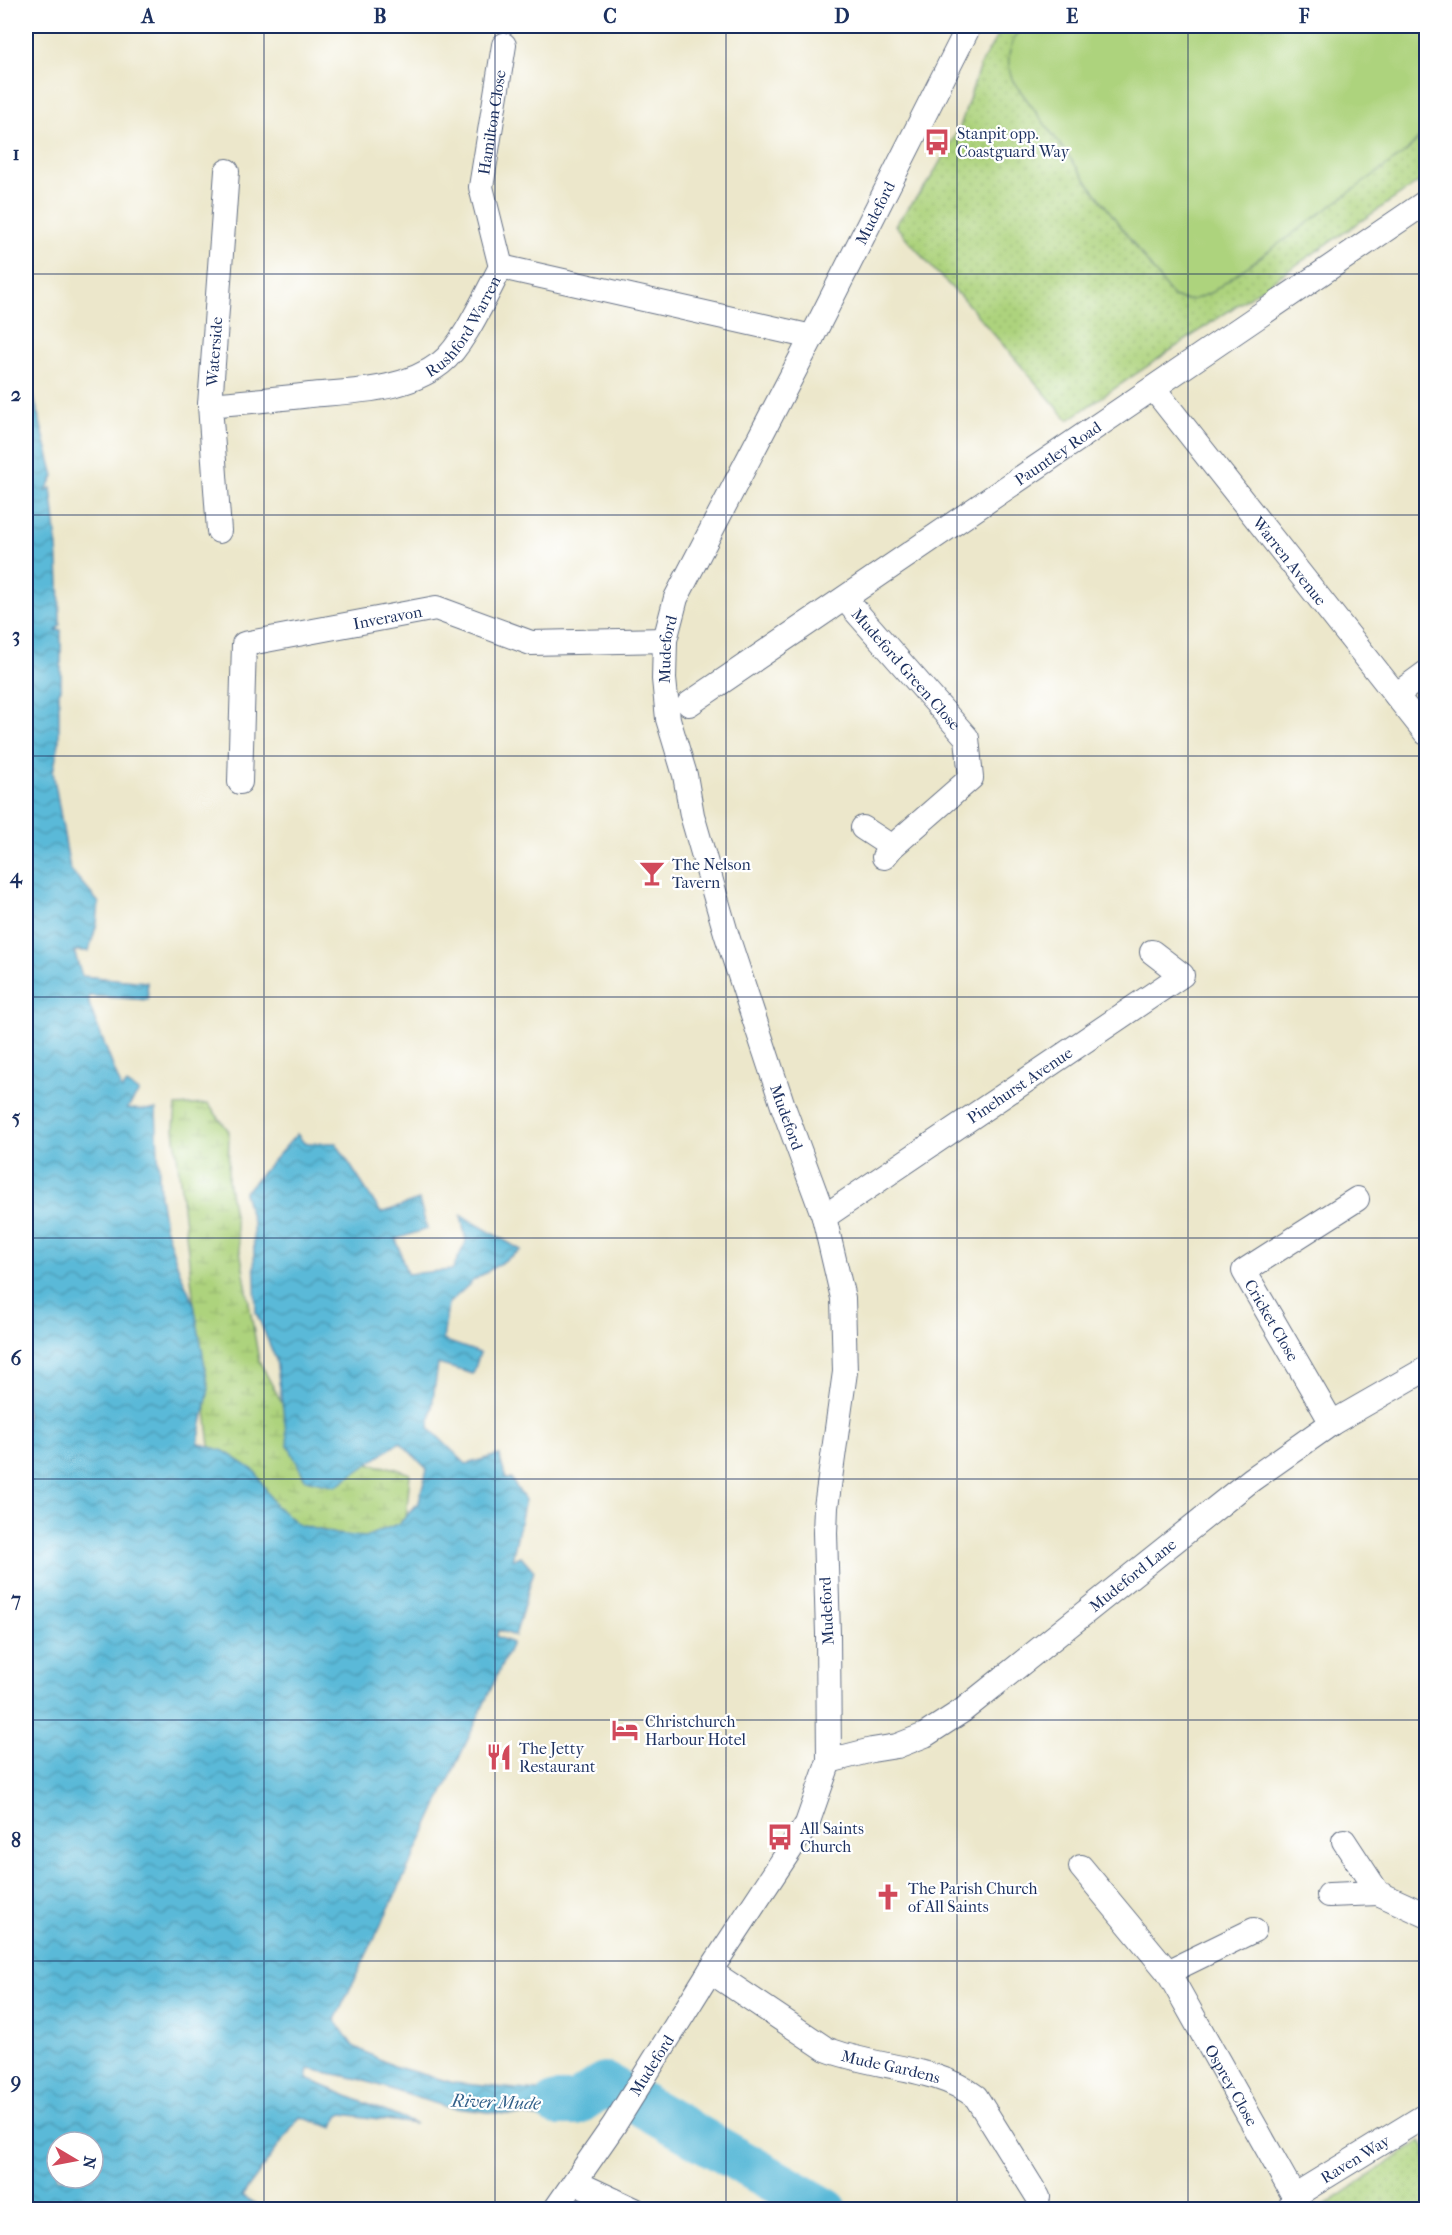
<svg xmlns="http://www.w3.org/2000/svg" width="1452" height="2235" font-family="'IM FELL French Canon',serif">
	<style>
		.grass { fill: url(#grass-dots); stroke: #64816e; stroke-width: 1.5 }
		.wetland { fill: url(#wetland-marsh); stroke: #64816e; stroke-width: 1.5 }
		.garden { fill: #add37d; stroke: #64816e; stroke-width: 1.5 }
		.water { fill: url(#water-waves); stroke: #3a749b; stroke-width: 1.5; fill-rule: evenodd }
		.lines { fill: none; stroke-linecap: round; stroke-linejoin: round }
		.river { stroke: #5ab9d8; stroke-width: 44 }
		.minor-casing { stroke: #646f84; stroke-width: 26 }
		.minor { stroke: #fff; stroke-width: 24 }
		.grid { fill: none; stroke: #1b2f5e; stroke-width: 1.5; stroke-opacity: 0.55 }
		.labels { text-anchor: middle; stroke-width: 4.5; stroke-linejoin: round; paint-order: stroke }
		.street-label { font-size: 16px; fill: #1b2f5e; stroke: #fff }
		.poi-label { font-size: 16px; fill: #1b2f5e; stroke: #fff; text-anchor: start }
		.water-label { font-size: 18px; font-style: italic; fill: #315f89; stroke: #fff }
		.neatline { fill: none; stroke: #1b2f5e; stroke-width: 2 }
		.grid-label { font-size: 20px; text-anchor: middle; font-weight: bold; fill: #1b2f5e }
	</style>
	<defs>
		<pattern id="grass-dots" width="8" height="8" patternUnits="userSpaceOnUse" patternTransform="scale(1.5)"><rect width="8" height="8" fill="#add37d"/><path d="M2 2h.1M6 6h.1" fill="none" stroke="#94b56e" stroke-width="1.8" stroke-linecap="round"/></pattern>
		<pattern id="wetland-marsh" width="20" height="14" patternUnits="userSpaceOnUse" patternTransform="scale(1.5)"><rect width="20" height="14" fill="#add37d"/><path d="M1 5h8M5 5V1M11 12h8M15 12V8" fill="none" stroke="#94b56e"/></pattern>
		<pattern id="water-waves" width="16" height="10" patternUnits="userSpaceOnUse" patternTransform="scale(1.5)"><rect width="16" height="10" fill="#5ab9d8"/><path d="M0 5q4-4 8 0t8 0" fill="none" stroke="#4a97b2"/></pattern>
	</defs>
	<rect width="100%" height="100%" fill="#fff"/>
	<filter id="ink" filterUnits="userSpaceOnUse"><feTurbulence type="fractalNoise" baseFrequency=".0167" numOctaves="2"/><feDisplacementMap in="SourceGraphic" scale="12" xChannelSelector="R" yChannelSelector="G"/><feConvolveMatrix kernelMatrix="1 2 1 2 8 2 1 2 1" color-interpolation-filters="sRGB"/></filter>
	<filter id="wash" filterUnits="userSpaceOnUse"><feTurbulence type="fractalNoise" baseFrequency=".008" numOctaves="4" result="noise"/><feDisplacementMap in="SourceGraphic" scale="24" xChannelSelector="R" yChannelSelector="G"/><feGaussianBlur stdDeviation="1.35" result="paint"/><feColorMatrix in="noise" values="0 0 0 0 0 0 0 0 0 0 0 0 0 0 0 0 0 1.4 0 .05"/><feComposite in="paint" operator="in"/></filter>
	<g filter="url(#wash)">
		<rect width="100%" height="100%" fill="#ece7cb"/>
		<path class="grass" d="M 1003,26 L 1426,26 L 1426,177 L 1068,420 L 965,301 L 935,271 L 895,225 L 929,181 L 960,127 L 980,65 Z
			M 1421,2141 L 1426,2149 L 1426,2209 L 1320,2209 Z"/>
		<path class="wetland" d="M 208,1104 L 229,1131 L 228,1180 L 259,1361 L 311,1456 L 394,1468 L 410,1474 L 404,1543 L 328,1556 L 212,1463 L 174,1128 L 176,1106 Z"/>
		<path class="garden" d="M 1021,26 L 1426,26 L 1426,124 L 1421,136 L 1407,151 L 1212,292 C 1198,299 1189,303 1173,297 L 1013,81 C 1004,60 1010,44 1021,26 Z"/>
		<path class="water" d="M 26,367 L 54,476 L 45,493 L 51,488 C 57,534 60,579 60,625 L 56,631 L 61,630 L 61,689 L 59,692 L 59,743 L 53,772 L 70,869 L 99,903 L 97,923 L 89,951 L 74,951 L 82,976 L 147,982 L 148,1000 L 89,996 L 89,1004 L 122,1090 L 127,1084 L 139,1092 L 127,1109 L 156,1110 L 160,1196 L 165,1227 L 179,1270 L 194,1304 L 209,1389 L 198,1443 L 224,1451 L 255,1471 L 275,1505 L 299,1525 L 336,1534 L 365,1537 L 400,1523 L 419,1502 L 427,1469 L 400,1442 L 336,1486 L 305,1479 L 288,1445 L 276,1360 L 256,1312 L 253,1224 L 244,1193 L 297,1134 L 304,1143 L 336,1143 L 381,1213 L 419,1200 L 427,1229 L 396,1239 L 407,1274 L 452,1270 L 466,1242 L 461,1215 L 521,1250 L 474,1280 L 448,1304 L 443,1340 L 480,1353 L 473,1374 L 438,1364 L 429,1428 L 466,1464 L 499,1455 L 506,1479 L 511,1479 L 525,1500 L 512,1560 L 521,1556 L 534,1571 L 515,1636 L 499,1630 L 496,1636 L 512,1643 L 415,1854 L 335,2020 L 353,2046 L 393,2066 L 454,2083 L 568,2094 L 616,2070 L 602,2095 L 574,2122 L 446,2107 L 359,2079 L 309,2069 L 307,2079 L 415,2124 L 343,2114 L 338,2116 L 334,2128 L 300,2117 L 242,2196 L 260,2207 L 258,2209 L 26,2209 ZM 57,2142 L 93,2142 L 93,2178 L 57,2178 Z"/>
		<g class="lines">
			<path class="river" d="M 556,2104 L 576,2104 L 605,2084 L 826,2210"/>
		</g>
	</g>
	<g filter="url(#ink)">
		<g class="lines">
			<g class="minor-casing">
				<g id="minor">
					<path id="s1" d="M 501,267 L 481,187 L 504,45"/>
					<path id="s2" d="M 1154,389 L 1426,733"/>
					<path id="s3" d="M 210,405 C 243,402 277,399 310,395 C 353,391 405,391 441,363 C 464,345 486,294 501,267 L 812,337"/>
					<path id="s4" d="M 219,531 L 210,405 L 227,171"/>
					<path id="s5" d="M 845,599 L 967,738 L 971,778 L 892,847 L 884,857"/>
					<path d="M 1396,695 L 1426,673"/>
					<path id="s6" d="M 689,704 L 1426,202"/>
					<path id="s7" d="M 240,782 L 244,644 L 436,608 L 531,643 L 665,640"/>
					<path d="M 863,828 L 892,847"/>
					<path id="s8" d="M 824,1217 L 1182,975 L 1152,952"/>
					<path d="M 1332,1423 L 1244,1271 L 1357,1199"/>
					<path id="s9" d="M 829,1761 L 872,1750 L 897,1746 L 925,1735 L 962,1711 L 1251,1480 L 1332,1423 L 1426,1369"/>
					<path d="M 1344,1841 L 1378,1893 L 1426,1915"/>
					<path id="s10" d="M 1081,1867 L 1168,1972 L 1294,2196"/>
					<path d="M 1329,1895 L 1378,1893"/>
					<path id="s11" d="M 710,1971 L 826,2049 C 873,2068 937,2066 976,2097 L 1038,2197"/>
					<path d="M 1168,1972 L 1254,1930"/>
					<path d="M 575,2182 L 635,2210"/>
					<path id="s12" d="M 555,2210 L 614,2125 L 710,1971 L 807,1824 L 829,1761 L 828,1634 L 825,1533 L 826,1507 L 845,1372 L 843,1298 L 824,1217 L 784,1109 L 726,933 L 692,815 L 685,775 L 668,719 L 664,679 L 665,640 L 676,598 L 812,337 L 969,26"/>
					<path id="s13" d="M 1290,2210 L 1294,2196 L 1426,2115"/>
				</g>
			</g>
			<use href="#minor" class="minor"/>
		</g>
	</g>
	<path class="grid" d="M 264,26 L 264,2210M 495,26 L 495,2210M 726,26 L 726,2210M 957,26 L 957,2210M 1188,26 L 1188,2210M 26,274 L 1426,274M 26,515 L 1426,515M 26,756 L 1426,756M 26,997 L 1426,997M 26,1238 L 1426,1238M 26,1479 L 1426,1479M 26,1720 L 1426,1720M 26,1961 L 1426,1961"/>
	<defs>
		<g id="bus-bare" transform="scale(2.07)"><path d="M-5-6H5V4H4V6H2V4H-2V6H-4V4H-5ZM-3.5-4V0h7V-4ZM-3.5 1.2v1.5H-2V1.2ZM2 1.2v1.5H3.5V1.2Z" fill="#d1495b" stroke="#fff" stroke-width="2.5" paint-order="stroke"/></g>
		<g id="bar-bare" transform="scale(2.07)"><path d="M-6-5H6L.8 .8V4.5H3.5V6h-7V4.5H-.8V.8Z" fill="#d1495b" stroke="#fff" stroke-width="2.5" paint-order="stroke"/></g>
		<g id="hotel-bare" transform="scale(2.07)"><path d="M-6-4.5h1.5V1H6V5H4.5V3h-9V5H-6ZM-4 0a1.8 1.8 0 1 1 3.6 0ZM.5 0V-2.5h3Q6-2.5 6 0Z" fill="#d1495b" stroke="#fff" stroke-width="2.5" paint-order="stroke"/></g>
		<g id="restaurant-bare" transform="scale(2.07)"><path d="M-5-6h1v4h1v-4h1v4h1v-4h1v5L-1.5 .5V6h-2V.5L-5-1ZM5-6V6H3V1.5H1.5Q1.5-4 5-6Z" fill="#d1495b" stroke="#fff" stroke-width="2.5" paint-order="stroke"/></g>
		<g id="church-bare" transform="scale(2.07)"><path d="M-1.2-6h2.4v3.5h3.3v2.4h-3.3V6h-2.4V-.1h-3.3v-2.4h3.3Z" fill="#d1495b" stroke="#fff" stroke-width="2.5" paint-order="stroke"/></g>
	</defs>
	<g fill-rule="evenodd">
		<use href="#bus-bare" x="937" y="142"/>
		<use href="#bar-bare" x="652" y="873"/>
		<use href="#hotel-bare" x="625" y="1730"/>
		<use href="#restaurant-bare" x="499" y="1757"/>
		<use href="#bus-bare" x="780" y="1837"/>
		<use href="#church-bare" x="888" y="1897"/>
	</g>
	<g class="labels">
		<g class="street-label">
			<text dy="6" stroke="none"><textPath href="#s1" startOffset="148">Hamilton Close</textPath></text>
			<text dy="6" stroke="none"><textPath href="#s12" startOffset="2154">Mudeford</textPath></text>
			<text dy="6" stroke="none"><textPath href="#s3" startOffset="280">Rushford Warren</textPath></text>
			<text dy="6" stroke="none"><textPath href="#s4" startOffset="180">Waterside</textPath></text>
			<text dy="6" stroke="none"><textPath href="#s6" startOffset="446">Pauntley Road</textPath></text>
			<text dy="6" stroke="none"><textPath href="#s2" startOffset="219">Warren Avenue</textPath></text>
			<text dy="6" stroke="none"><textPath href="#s7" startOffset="284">Inveravon</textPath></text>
			<text dy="6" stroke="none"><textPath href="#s12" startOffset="1668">Mudeford</textPath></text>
			<text dy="6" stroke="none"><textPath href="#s5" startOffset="93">Mudeford Green Close</textPath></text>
			<text dy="6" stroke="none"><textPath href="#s8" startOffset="236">Pinehurst Avenue</textPath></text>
			<text transform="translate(787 1117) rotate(70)" y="6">Mudeford</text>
			<text transform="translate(1272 1320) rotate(60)" y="6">Cricket Close</text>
			<text dy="6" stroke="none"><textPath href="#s9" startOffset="362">Mudeford Lane</textPath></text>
			<text transform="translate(826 1611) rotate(-93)" y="6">Mudeford</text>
			<text dy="6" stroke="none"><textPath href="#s12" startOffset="174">Mudeford</textPath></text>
			<text dy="6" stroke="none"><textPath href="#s11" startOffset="207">Mude Gardens</textPath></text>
			<text dy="6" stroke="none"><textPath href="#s10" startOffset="266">Osprey Close</textPath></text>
			<text dy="6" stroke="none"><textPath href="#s13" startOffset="86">Raven Way</textPath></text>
		</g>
		<g class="poi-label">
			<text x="957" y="139">Stanpit opp.<tspan x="957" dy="18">Coastguard Way</tspan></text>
			<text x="672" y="870">The Nelson<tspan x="672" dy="18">Tavern</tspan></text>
			<text x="645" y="1727">Christchurch<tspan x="645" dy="18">Harbour Hotel</tspan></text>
			<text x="519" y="1754">The Jetty<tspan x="519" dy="18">Restaurant</tspan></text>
			<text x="800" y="1834">All Saints<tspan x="800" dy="18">Church</tspan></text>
			<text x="908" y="1894">The Parish Church<tspan x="908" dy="18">of All Saints</tspan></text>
		</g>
		<g class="water-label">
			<text transform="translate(496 2102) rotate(2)" y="6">River Mude</text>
		</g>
	</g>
	<rect width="1452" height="2235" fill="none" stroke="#fff" stroke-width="66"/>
	<g transform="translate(75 2160) rotate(100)"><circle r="28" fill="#ffffff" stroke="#a4acbf" stroke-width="1.5"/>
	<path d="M0-4.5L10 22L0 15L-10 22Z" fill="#d1495b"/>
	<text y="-9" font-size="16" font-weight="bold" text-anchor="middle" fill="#1b2f5e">N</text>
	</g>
	<rect x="33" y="33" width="1386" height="2169" class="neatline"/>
	<g class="grid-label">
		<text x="148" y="23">A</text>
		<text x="380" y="23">B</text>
		<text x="610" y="23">C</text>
		<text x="842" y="23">D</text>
		<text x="1072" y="23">E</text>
		<text x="1304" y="23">F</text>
		<text x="16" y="160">1</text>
		<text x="16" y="401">2</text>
		<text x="16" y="642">3</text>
		<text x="16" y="883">4</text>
		<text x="16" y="1124">5</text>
		<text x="16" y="1365">6</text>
		<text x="16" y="1606">7</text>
		<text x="16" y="1847">8</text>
		<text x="16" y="2088">9</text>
	</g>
</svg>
